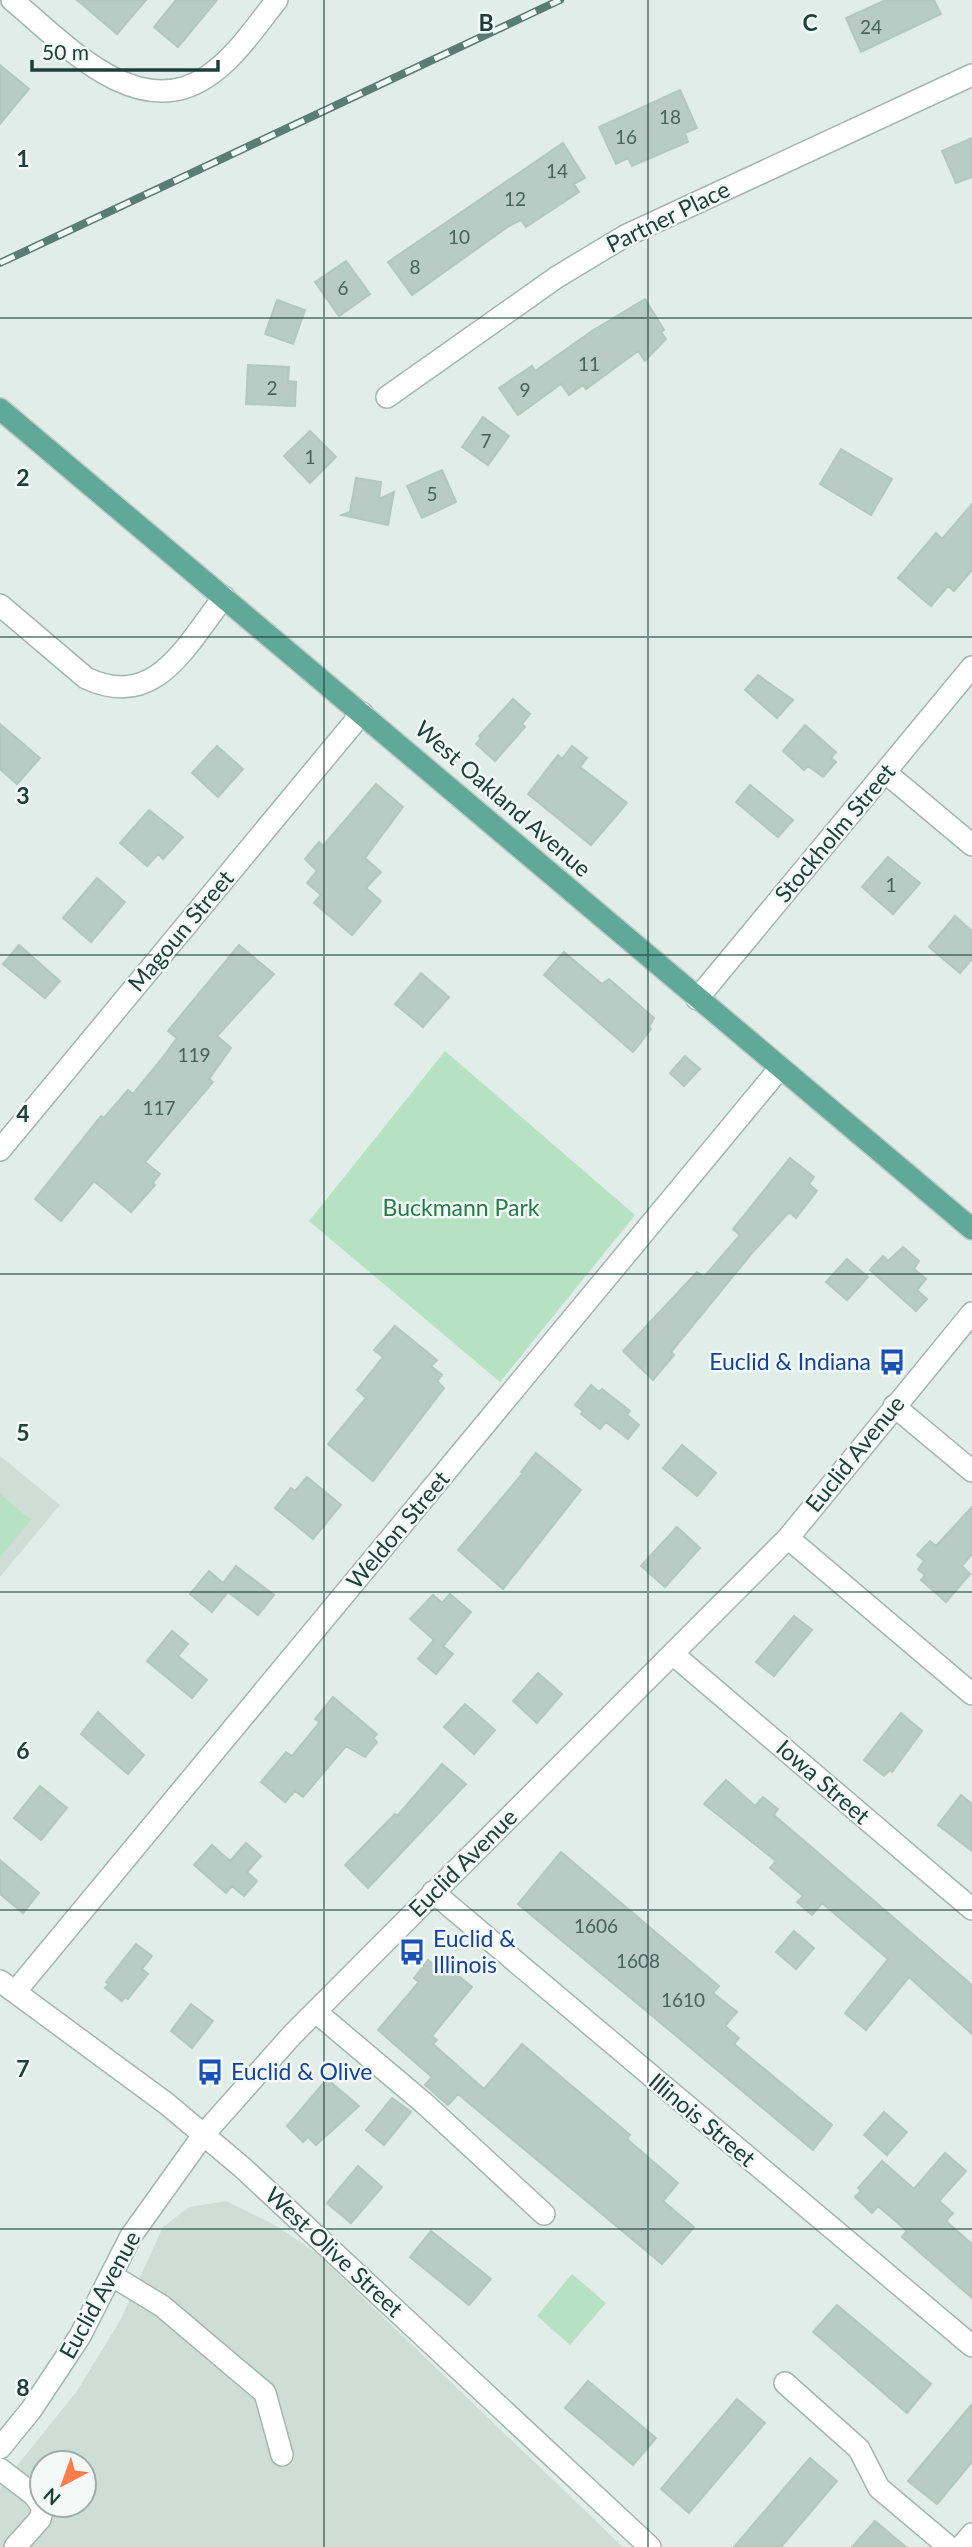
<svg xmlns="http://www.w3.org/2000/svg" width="972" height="2547" font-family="Lato,sans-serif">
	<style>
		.built { fill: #cfddd7; fill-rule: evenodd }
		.green { fill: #b7e1c3 }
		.building { fill: #b8cbc4; stroke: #b2c8bf; stroke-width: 2 }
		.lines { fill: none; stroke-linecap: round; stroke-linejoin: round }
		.minor-casing { stroke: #a3b6b0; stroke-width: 24 }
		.major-casing { stroke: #c0cac7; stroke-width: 24 }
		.minor { stroke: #fff; stroke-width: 21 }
		.major { stroke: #60a897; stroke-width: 21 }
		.rail-casing { stroke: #597c73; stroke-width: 8 }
		.rail { stroke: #f2f9f6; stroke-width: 5; stroke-dasharray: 16; stroke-linecap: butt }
		.grid { fill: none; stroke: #1f4038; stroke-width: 2; stroke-opacity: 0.55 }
		.labels { text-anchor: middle; stroke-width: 5; stroke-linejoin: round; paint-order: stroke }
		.number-label { font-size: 19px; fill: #45635b }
		.street-label { font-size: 23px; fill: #1f4038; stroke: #f2f9f6 }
		.park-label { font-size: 23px; fill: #247c48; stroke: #f2f9f6 }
		.transit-label { font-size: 23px; fill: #164399; stroke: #f2f9f6; text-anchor: start }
		.grid-label { font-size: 23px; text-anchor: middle; font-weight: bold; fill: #1f4038; stroke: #f2f9f6; stroke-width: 5; stroke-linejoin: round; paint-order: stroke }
	</style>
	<rect width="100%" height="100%" fill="#e1ede8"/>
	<path class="built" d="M 0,1456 L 60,1505 L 0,1577 Z
		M 226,2201 L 273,2224 L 315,2252 L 623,2547 L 0,2547 L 0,2487 L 77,2391 L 121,2319 L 163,2227 L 189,2207 ZM 42,2463 L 84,2463 L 84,2505 L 42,2505 Z"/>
	<path class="green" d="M 445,1051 L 635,1215 L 500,1382 L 309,1221 Z
		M 0,1494 L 31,1520 L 0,1557 Z
		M 572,2274 L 606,2303 L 570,2345 L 537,2316 Z"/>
	<path class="building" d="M 77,0 L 146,0 L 117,34 Z
		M 176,0 L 217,0 L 178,47 L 154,27 Z
		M 886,0 L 934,0 L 941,14 L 861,52 L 846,18 Z
		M 0,65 L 29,89 L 0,124 Z
		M 680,90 L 697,128 L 685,133 L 688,142 L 632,166 L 628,158 L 616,164 L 599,127 Z
		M 972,138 L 972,177 L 956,183 L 942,151 Z
		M 563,143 L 585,178 L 574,184 L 579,192 L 526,227 L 521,220 L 509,226 L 412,295 L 388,262 Z
		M 346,261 L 370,294 L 339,316 L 315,282 Z
		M 645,299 L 664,330 L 661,332 L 666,339 L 645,361 L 638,351 L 586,389 L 583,385 L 569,395 L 561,384 L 518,415 L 499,388 L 532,366 L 535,371 L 592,331 Z
		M 277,300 L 305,310 L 293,344 L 265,334 Z
		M 248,365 L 289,367 L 288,381 L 296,382 L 295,406 L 246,404 Z
		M 483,417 L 509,436 L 488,465 L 462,447 Z
		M 310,431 L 336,457 L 310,483 L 284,456 Z
		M 841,449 L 892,479 L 871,515 L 820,484 Z
		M 442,470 L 456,502 L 422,518 L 407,486 Z
		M 356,478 L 381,482 L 379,499 L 394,492 L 388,525 L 342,515 L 350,512 Z
		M 972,504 L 972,570 L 954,591 L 948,586 L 931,606 L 898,578 L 936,533 L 942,539 Z
		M 758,675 L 793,700 L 777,718 L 745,690 Z
		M 513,699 L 530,714 L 522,724 L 525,727 L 495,761 L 476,744 L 481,738 L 479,736 Z
		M 0,724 L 40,758 L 17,784 L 0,769 Z
		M 805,725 L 836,752 L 831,758 L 836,762 L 823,777 L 808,766 L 804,770 L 783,751 Z
		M 217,746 L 243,769 L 218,797 L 192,773 Z
		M 572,746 L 587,758 L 580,767 L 627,803 L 591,845 L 528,794 L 558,755 L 562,759 Z
		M 376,784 L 403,807 L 365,858 L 381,872 L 366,888 L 381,901 L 352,935 L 314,903 L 321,895 L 307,883 L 317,871 L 305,859 L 319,842 L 323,846 Z
		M 750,785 L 793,820 L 778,837 L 736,802 Z
		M 149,810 L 183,837 L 163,859 L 158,854 L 147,866 L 120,843 Z
		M 888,857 L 920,883 L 893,914 L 862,887 Z
		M 97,878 L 125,902 L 91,942 L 63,918 Z
		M 955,916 L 972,931 L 972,959 L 960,973 L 929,947 Z
		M 19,945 L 60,981 L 45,998 L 3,964 Z
		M 239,945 L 274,974 L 217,1036 L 231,1048 L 209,1079 L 213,1082 L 145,1162 L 160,1174 L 153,1183 L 155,1185 L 131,1212 L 94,1181 L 61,1221 L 35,1199 L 101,1116 L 104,1118 L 128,1090 L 133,1094 L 160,1061 L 177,1038 L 168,1031 Z
		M 564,952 L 602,984 L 609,979 L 654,1018 L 649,1027 L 651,1029 L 633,1052 L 544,975 Z
		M 421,973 L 449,997 L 423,1027 L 395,1004 Z
		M 685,1056 L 700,1069 L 684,1086 L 670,1073 Z
		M 790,1158 L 814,1177 L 809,1184 L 817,1191 L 796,1218 L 789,1212 L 752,1253 L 671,1352 L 674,1355 L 653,1380 L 623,1351 L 697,1272 L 704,1277 L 740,1235 L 733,1229 Z
		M 903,1247 L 919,1261 L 914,1269 L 926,1279 L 917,1290 L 927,1299 L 916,1311 L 870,1270 L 883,1256 L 888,1261 Z
		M 847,1259 L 868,1277 L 847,1300 L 826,1282 Z
		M 395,1326 L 437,1360 L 431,1366 L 442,1375 L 437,1381 L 444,1388 L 373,1481 L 328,1444 L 366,1398 L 357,1390 L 383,1357 L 374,1350 Z
		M 591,1385 L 599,1392 L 602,1389 L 630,1411 L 627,1415 L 639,1425 L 628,1439 L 606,1422 L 600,1429 L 581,1414 L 583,1411 L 575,1405 Z
		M 682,1445 L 716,1473 L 697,1496 L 663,1468 Z
		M 536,1453 L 581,1490 L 503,1589 L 458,1550 L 523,1473 L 521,1472 Z
		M 307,1477 L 341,1505 L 313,1539 L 275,1508 L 291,1488 L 295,1491 Z
		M 972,1507 L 972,1554 L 962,1566 L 970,1574 L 946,1602 L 921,1580 L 925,1575 L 918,1569 L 924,1561 L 917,1555 L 930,1541 L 936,1546 Z
		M 677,1527 L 700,1548 L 665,1587 L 641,1566 Z
		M 236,1566 L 274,1595 L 258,1615 L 228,1592 L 212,1612 L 190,1594 L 209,1571 L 223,1583 Z
		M 450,1594 L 471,1612 L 443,1646 L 453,1654 L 436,1674 L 418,1659 L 434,1640 L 410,1619 L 433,1595 L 442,1603 Z
		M 794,1616 L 812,1630 L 774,1676 L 756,1662 Z
		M 172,1631 L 188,1644 L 178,1656 L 207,1680 L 192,1698 L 147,1661 Z
		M 538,1673 L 562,1694 L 537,1723 L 513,1701 Z
		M 333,1697 L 377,1734 L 373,1738 L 377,1742 L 365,1757 L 346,1746 L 303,1797 L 295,1791 L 285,1802 L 261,1782 L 286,1752 L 292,1756 L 320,1722 L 315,1719 Z
		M 465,1704 L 495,1730 L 474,1754 L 444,1727 Z
		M 98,1712 L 144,1755 L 128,1774 L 81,1734 Z
		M 901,1713 L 922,1731 L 892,1772 L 890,1770 L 884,1776 L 864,1760 Z
		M 442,1764 L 466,1784 L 368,1888 L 345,1865 L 395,1814 L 397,1816 Z
		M 726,1780 L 755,1806 L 763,1797 L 778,1809 L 774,1815 L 972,1985 L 972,2034 L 909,1977 L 866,2030 L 845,2013 L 888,1959 L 822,1903 L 812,1915 L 797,1902 L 803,1896 L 770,1868 L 776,1861 L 704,1804 Z
		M 40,1786 L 67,1808 L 41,1840 L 14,1818 Z
		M 961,1795 L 972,1804 L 972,1851 L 938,1825 Z
		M 246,1843 L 261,1856 L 247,1872 L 257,1881 L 244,1896 L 232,1886 L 226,1893 L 194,1865 L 212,1845 L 230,1861 Z
		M 561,1852 L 719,1986 L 713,1993 L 737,2012 L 725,2026 L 739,2038 L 734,2044 L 832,2125 L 813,2150 L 518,1904 Z
		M 0,1860 L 39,1893 L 23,1913 L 0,1894 Z
		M 794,1931 L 814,1948 L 796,1969 L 776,1952 Z
		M 136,1944 L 152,1956 L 142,1969 L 148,1974 L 128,1999 L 125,1997 L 122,2001 L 105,1988 L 109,1984 L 106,1982 Z
		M 428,1960 L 435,1966 L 439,1960 L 472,1987 L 432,2036 L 437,2040 L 433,2044 L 484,2089 L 522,2044 L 630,2135 L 627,2139 L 678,2183 L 663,2201 L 694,2227 L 662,2264 L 458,2094 L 448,2105 L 425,2085 L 432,2077 L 378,2030 L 419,1982 L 414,1978 Z
		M 191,2004 L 213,2021 L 192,2048 L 171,2031 Z
		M 327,2079 L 359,2106 L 316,2145 L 308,2137 L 303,2142 L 287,2126 Z
		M 392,2098 L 411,2112 L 384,2145 L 366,2130 Z
		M 884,2112 L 907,2132 L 887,2155 L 864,2135 Z
		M 945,2153 L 966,2171 L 939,2201 L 953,2213 L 946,2221 L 972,2244 L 972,2298 L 902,2237 L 907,2231 L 878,2206 L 872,2213 L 855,2197 L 861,2191 L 858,2188 L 882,2161 L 914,2189 Z
		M 358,2166 L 382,2187 L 351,2223 L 327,2203 Z
		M 431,2231 L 491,2279 L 469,2305 L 410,2257 Z
		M 837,2305 L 931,2384 L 907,2413 L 813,2332 Z
		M 588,2381 L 656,2438 L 633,2465 L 565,2408 Z
		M 737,2399 L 765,2423 L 689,2513 L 661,2489 Z
		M 972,2404 L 972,2462 L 937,2504 L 908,2481 Z
		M 810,2458 L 837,2481 L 781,2547 L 734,2547 Z
		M 875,2521 L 906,2547 L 852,2547 Z"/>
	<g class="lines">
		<g class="minor-casing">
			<path id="minor" d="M 12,0 C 62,41 135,123 205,78 C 234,60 256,26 277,0
				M 387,397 L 557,277 L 625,236 L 972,75
				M 0,605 L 86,678 C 156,711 186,645 224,597
				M 885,772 L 972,845
				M 697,999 L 972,667
				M 0,1150 L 362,713
				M 894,1406 L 972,1471
				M 788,1538 L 972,1694
				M 674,1655 L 972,1909
				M 433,1892 L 972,2346
				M 0,1981 L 167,2104 L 243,2168 L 650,2547
				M 15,1992 L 780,1068
				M 316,2012 L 425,2104 L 544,2214
				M 111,2275 L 162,2306 L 265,2393 L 282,2455
				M 785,2383 L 859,2449 L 879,2488 L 949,2547
				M 0,2448 L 31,2410 L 80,2336 L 131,2236 L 204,2134 L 292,2035 L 788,1538 L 972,1313
				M 0,2469 L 34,2495 L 43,2508 L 40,2519 L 15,2547
				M 961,2547 L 972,2534"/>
		</g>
		<g class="major-casing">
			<path id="major" d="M 0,409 L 972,1229"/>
		</g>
		<use href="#minor" class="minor"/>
		<use href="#major" class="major"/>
		<g class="rail-casing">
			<path id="rail" d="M 0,263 L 560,0"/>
		</g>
		<use href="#rail" class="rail"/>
	</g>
	<path class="grid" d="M 324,0 L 324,2547M 648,0 L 648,2547M 0,318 L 972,318M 0,637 L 972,637M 0,955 L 972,955M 0,1274 L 972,1274M 0,1592 L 972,1592M 0,1910 L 972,1910M 0,2229 L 972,2229"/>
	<defs>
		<g id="bus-bare" transform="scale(2.1)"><path d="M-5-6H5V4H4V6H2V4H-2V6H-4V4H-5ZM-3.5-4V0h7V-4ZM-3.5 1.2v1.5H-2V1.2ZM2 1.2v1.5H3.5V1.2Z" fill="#1a4fb4" stroke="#f2f9f6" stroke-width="2.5" paint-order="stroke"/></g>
	</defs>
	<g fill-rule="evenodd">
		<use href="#bus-bare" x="892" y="1362"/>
		<use href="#bus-bare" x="412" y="1952"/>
		<use href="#bus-bare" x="210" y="2072"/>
	</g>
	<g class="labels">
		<g class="number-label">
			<text x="871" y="34">24</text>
			<text x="670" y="124">18</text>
			<text x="626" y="144">16</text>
			<text x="557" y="178">14</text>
			<text x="515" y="206">12</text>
			<text x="459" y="244">10</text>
			<text x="415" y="274">8</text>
			<text x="343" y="295">6</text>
			<text x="589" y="371">11</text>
			<text x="272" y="395">2</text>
			<text x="525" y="397">9</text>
			<text x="486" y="448">7</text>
			<text x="310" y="464">1</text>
			<text x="432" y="501">5</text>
			<text x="891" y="892">1</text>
			<text x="194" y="1062">119</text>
			<text x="159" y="1115">117</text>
			<text x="596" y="1933">1606</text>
			<text x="638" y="1968">1608</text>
			<text x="683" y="2007">1610</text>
		</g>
		<g class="street-label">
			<text transform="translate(668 217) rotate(-26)" y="8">Partner Place</text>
			<text transform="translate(503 799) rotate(41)" y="8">West Oakland Avenue</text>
			<text transform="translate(835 833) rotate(-50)" y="8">Stockholm Street</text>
			<text transform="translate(181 931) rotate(-50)" y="8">Magoun Street</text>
			<text transform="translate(855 1454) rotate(-51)" y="8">Euclid Avenue</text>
			<text transform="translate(398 1530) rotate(-50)" y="8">Weldon Street</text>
			<text transform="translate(823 1782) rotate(41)" y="8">Iowa Street</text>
			<text transform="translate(463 1863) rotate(-45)" y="8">Euclid Avenue</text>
			<text transform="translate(702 2120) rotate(40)" y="8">Illinois Street</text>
			<text transform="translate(334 2252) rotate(43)" y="8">West Olive Street</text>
			<text transform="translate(100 2295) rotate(-61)" y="8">Euclid Avenue</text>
		</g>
		<g class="park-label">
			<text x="461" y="1216">Buckmann Park</text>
		</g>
		<g class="transit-label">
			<text x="871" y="1370" text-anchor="end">Euclid &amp; Indiana</text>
			<text x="433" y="1947">Euclid &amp;<tspan x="433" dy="26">Illinois</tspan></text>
			<text x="231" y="2080">Euclid &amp; Olive</text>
		</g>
	</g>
	<g class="grid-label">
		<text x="486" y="31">B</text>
		<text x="810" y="31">C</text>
		<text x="23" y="167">1</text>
		<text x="23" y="486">2</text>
		<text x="23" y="804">3</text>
		<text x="23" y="1122">4</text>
		<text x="23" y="1441">5</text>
		<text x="23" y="1759">6</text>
		<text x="23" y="2077">7</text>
		<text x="23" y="2396">8</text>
	</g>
	<g transform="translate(63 2484) rotate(221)"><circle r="33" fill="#f2f9f6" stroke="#9eafaa" stroke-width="2"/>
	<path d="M0-5L12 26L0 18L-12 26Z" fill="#ff7c4d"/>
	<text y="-10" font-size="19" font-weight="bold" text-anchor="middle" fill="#1f4038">N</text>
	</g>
	<path d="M32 60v10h186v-10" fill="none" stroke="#1f4038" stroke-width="3.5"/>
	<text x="42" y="60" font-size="21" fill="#1f4038" stroke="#f2f9f6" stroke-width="5" paint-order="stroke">50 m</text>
</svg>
